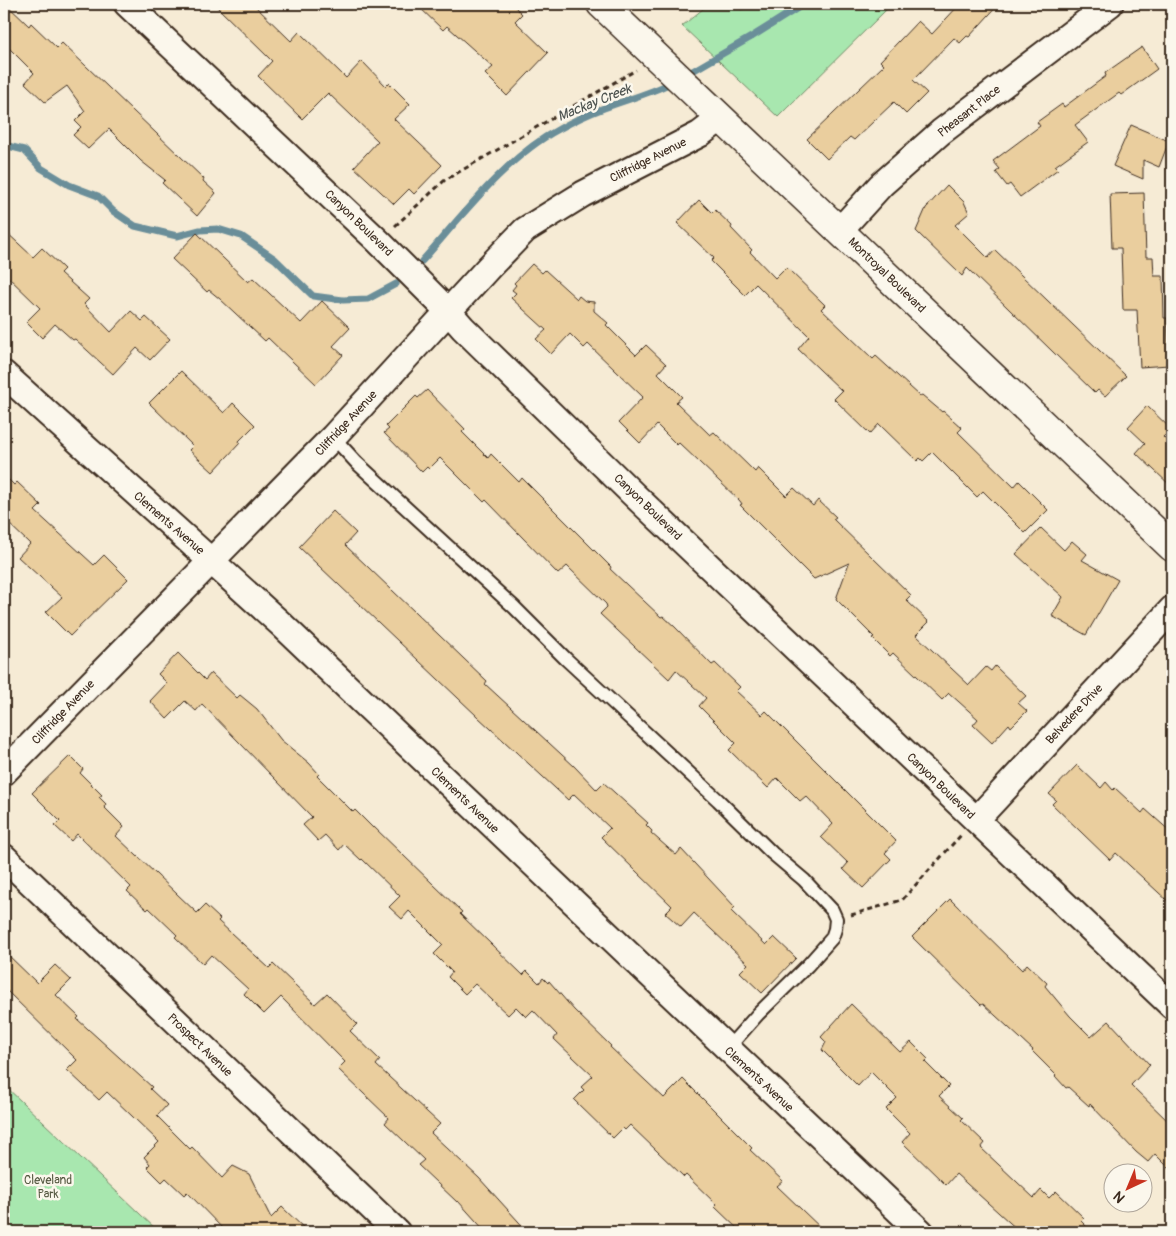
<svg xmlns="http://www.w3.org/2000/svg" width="1176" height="1236" font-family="Pangolin,sans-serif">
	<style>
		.green { fill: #a8e7af; stroke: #728866 }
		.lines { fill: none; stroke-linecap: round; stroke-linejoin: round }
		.stream { stroke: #6a8e99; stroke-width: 7 }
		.building { fill: #eace9e; stroke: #3b2a1e }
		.service-casing { stroke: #3b2a1e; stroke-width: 16 }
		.minor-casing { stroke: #3b2a1e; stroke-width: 29 }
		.tertiary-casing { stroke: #3b2a1e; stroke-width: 31 }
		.path { stroke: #3b2a1e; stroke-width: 3; stroke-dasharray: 5 4; stroke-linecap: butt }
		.service { stroke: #fbf7ec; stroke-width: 12 }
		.minor { stroke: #fbf7ec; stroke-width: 25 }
		.tertiary { stroke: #fbf7ec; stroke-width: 28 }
		.labels { text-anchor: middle; stroke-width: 5; stroke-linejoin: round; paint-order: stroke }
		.street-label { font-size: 12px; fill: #3b2a1e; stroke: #fbf7ec }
		.park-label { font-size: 12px; fill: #565942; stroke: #fbf7ec }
		.water-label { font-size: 14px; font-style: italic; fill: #4e5451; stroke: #fbf7ec }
	</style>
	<rect width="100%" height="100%" fill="#f6ebd5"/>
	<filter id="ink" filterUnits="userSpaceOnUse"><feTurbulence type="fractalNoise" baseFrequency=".02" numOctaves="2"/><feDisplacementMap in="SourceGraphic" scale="10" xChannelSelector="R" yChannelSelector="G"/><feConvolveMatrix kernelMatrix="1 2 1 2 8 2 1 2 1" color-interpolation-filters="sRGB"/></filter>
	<g filter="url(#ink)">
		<path class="green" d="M 709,4 L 733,4 L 742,10 L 747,4 L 892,4 L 778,117 L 682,26 Z
			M 4,1085 L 159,1232 L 4,1232 Z"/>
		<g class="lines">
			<path class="stream" d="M 684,76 L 753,36 L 804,4
				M 4,145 L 24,150 L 41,168 L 69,185 L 98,196 L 113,211 L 135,226 L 177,236 L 200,230 L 218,229 L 241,236 L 275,259 L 313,296 L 343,300 L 368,299 L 396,284
				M 422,261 C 461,217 506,157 559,129 C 573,121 588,114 604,108 C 628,99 652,93 675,81"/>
		</g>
		<path class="building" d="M 4,4 L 6,4 L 29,26 L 31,23 L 57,48 L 62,43 L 204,179 L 203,181 L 216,193 L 197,216 L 162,183 L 165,180 L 141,161 L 109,129 L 88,149 L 73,135 L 81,127 L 75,121 L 85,111 L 67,86 L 45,102 L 25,83 L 34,73 L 4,43 Z
			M 214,4 L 253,4 L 291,41 L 299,32 L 346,78 L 362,61 L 386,86 L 389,83 L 410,104 L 394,119 L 442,165 L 414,194 L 409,189 L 394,204 L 354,167 L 378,141 L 328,93 L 302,119 L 258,76 L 272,61 Z
			M 416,4 L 512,4 L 522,14 L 515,21 L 548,53 L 507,96 L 485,74 L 493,67 L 447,26 L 443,30 Z
			M 960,4 L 999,4 L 969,37 L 967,36 L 960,43 L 954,38 L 913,80 L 927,93 L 906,114 L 894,102 L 854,140 L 850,137 L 827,159 L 807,139 L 884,65 L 880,61 L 918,21 L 932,34 Z
			M 1142,47 L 1157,69 L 1121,95 L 1119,93 L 1075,125 L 1088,142 L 1055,166 L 1058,169 L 1020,197 L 1010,184 L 1007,186 L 996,172 L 1000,169 L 993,161 L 1040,126 L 1037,122 L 1062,104 L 1064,107 L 1106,76 L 1105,73 Z
			M 1131,125 L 1169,141 L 1159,167 L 1143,160 L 1143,179 L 1113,166 Z
			M 947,185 L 964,202 L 969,213 L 955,225 L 988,258 L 995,250 L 1126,376 L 1105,396 L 1098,390 L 1095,393 L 967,268 L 962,276 L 916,231 L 926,208 Z
			M 1144,193 L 1146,257 L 1153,257 L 1154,276 L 1163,276 L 1164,318 L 1167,318 L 1169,365 L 1140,367 L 1137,310 L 1123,310 L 1121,248 L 1112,248 L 1110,194 Z
			M 699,200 L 712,213 L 715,210 L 732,226 L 731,228 L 752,250 L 750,252 L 775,278 L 786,267 L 825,305 L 821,309 L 873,359 L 876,356 L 920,396 L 922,395 L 942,412 L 943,411 L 962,428 L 958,432 L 1014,487 L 1019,481 L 1048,510 L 1025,533 L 983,491 L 977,497 L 932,452 L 923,461 L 920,458 L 917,461 L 879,424 L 870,434 L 834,399 L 842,391 L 798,349 L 809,336 L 756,284 L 745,295 L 711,261 L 714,258 L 677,223 Z
			M 4,230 L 33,257 L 42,248 L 64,269 L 60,273 L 89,299 L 84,304 L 111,332 L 131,311 L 142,321 L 146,317 L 170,339 L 150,360 L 137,348 L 113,374 L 75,339 L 73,340 L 55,324 L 42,338 L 26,322 L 40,308 L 4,273 Z
			M 197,233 L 248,282 L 253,278 L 301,323 L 322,301 L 350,328 L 333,346 L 343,355 L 316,384 L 268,338 L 265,341 L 220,299 L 209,290 L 207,292 L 172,259 Z
			M 532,264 L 542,273 L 545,270 L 577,299 L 579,296 L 585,301 L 594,302 L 594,311 L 608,323 L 606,325 L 636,355 L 646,345 L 666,364 L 658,373 L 682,397 L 676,402 L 710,435 L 714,432 L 755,472 L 758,468 L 786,496 L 794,488 L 813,506 L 818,500 L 836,517 L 833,519 L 911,595 L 906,600 L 929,622 L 916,635 L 969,685 L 986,667 L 991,671 L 995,666 L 1026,696 L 1018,703 L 1027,711 L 1011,727 L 1009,724 L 992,743 L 973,725 L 978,719 L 949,693 L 942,700 L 893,653 L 890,656 L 872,638 L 874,637 L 836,599 L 849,563 L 814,579 L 740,505 L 742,504 L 740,501 L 679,443 L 677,445 L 657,425 L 640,443 L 619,422 L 643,397 L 588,344 L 584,348 L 570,334 L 551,354 L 536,339 L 546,330 L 511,298 L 516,293 L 512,290 L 516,285 L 514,283 Z
			M 181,371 L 224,413 L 233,403 L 255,425 L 239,441 L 240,443 L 213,472 L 189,450 L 193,446 L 149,403 Z
			M 427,390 L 465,429 L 462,432 L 488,458 L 491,454 L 519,482 L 522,478 L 611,567 L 610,569 L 661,617 L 663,616 L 675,627 L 712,665 L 715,663 L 740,687 L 736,691 L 762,715 L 766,711 L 896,841 L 885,853 L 891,859 L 863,888 L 843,869 L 848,863 L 821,837 L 833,824 L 806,796 L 800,801 L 777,778 L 768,788 L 729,750 L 736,743 L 699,706 L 706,698 L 676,670 L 669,679 L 600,614 L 607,607 L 606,604 L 567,566 L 558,574 L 486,500 L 484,502 L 440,458 L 429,469 L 427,467 L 422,472 L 384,433 L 389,429 L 386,426 L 416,396 L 418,398 Z
			M 1147,406 L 1171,429 L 1163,437 L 1172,446 L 1172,487 L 1136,453 L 1145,443 L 1128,427 Z
			M 4,475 L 14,485 L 17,482 L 41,505 L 35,511 L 94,565 L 104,555 L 128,579 L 70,636 L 46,612 L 62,597 L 18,557 L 30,544 L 4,519 Z
			M 333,511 L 356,533 L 345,545 L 487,681 L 485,684 L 574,766 L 597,790 L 604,783 L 648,823 L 646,825 L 652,831 L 651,833 L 676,855 L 681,849 L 735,907 L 731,911 L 766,945 L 774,937 L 796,958 L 762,993 L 740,972 L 748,964 L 694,913 L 681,927 L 665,913 L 672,906 L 601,837 L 610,828 L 574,794 L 568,800 L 478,717 L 299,547 Z
			M 1041,528 L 1064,550 L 1072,541 L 1087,554 L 1082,560 L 1118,580 L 1086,635 L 1052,616 L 1063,597 L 1016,554 Z
			M 178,653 L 205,680 L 211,673 L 237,698 L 240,695 L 257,709 L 281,740 L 309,763 L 319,774 L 317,776 L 353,812 L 355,810 L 373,828 L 374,827 L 462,912 L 460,914 L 523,975 L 527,971 L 539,983 L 543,978 L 548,983 L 549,981 L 574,1010 L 611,1046 L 610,1047 L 664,1098 L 683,1079 L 752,1148 L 750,1150 L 783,1181 L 777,1186 L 825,1232 L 741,1232 L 715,1207 L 717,1205 L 686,1175 L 684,1177 L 630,1125 L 625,1130 L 623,1128 L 613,1138 L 574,1100 L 584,1090 L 581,1087 L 593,1076 L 554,1039 L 557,1035 L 533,1010 L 526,1017 L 516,1007 L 508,1015 L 475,984 L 465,994 L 448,977 L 452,972 L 434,954 L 443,945 L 409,911 L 402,919 L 389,907 L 400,896 L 362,859 L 361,860 L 344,844 L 339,850 L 325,835 L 318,841 L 303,825 L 312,817 L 202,704 L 196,711 L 185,701 L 167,719 L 150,701 L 167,683 L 158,674 Z
			M 70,756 L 83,769 L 80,773 L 102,795 L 99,797 L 106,804 L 104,807 L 124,827 L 116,836 L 197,913 L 205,905 L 220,919 L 218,921 L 269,968 L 273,964 L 315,1004 L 327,993 L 357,1024 L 350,1031 L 380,1060 L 376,1065 L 440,1124 L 431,1133 L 479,1178 L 528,1232 L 486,1232 L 458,1201 L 457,1202 L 418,1165 L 424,1160 L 385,1123 L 389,1118 L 338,1069 L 345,1062 L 281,997 L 264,1014 L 244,994 L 248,989 L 211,955 L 203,964 L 175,937 L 177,935 L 149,908 L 147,910 L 127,891 L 131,887 L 77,834 L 71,841 L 55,826 L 60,821 L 32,793 Z
			M 1077,765 L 1101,788 L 1106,782 L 1113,790 L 1115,788 L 1142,813 L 1145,809 L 1172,833 L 1172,905 L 1116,853 L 1110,860 L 1052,804 L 1056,800 L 1049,794 Z
			M 950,899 L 1022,970 L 1027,964 L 1047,983 L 1045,986 L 1070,1016 L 1091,1037 L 1109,1021 L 1150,1065 L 1131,1085 L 1172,1125 L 1172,1171 L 1155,1154 L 1148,1162 L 1136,1152 L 1090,1104 L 1089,1106 L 1068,1087 L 1066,1088 L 1055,1076 L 1056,1075 L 1032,1051 L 1033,1050 L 983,1004 L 981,1005 L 912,937 Z
			M 4,951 L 37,983 L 55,965 L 71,980 L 56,995 L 79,1017 L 77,1019 L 152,1087 L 150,1089 L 167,1105 L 157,1116 L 190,1149 L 192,1147 L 222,1178 L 233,1166 L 249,1174 L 271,1218 L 282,1207 L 308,1232 L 226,1232 L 187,1192 L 184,1195 L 166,1178 L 162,1182 L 147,1167 L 150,1164 L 144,1157 L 159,1142 L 107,1092 L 99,1100 L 67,1070 L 77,1060 L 4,988 Z
			M 851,1004 L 900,1052 L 911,1042 L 928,1059 L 925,1062 L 949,1086 L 939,1096 L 963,1118 L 961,1120 L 985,1143 L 981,1148 L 1034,1198 L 1041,1190 L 1049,1198 L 1056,1191 L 1084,1218 L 1081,1221 L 1092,1232 L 1020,1232 L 956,1174 L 946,1185 L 902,1142 L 910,1133 L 886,1109 L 897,1098 L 871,1072 L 858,1086 L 822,1050 L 826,1042 L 821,1037 Z"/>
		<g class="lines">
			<g class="service-casing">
				<path id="service" d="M 333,437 L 357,463 L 514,607 L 566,659 L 718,800 L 772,853 L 804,880 L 832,910 L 836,919 L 835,929 L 832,938 L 808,965 L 758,1014 L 727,1049"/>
			</g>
			<g class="minor-casing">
				<path id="minor" d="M 127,4 L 378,241 L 448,311 L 463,328 L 633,494 L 1172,1006
					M 840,230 L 881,185 L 941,132 L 1110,4
					M 4,374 L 282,625 L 921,1232
					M 4,772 L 333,437 L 489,267 L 525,230 L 583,194 L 700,134 L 721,118
					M 976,820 L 1172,609
					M 4,857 L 397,1232"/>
			</g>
			<g class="tertiary-casing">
				<path id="tertiary" d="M 601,4 L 1172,547"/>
			</g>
			<path class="path" d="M 395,226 L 445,180 L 636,70
				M 851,915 L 902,900 L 961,835"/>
			<use href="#service" class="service"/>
			<use href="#minor" class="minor"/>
			<use href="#tertiary" class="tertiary"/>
		</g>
	</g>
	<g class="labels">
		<g class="street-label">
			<text transform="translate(969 111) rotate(-38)" y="4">Pheasant Place</text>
			<text transform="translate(648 160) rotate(-27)" y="4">Cliffridge Avenue</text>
			<text transform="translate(359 223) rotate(44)" y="4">Canyon Boulevard</text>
			<text transform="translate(887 275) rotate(44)" y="4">Montroyal Boulevard</text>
			<text transform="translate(346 423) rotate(-47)" y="4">Cliffridge Avenue</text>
			<text transform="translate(648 507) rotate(44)" y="4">Canyon Boulevard</text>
			<text transform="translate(169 523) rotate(41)" y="4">Clements Avenue</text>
			<text transform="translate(63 712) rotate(-46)" y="4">Cliffridge Avenue</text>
			<text transform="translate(1074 714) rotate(-47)" y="4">Belvedere Drive</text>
			<text transform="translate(941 786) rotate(44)" y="4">Canyon Boulevard</text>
			<text transform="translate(465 800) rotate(44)" y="4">Clements Avenue</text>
			<text transform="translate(200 1045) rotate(44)" y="4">Prospect Avenue</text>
			<text transform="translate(759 1079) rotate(43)" y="4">Clements Avenue</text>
		</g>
		<g class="park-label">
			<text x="48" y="1184">Cleveland<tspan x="48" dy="14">Park</tspan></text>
		</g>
		<g class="water-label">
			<text transform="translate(594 102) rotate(-22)" y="5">Mackay Creek</text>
		</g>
	</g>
	<rect width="1176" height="1236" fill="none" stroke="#fbf7ec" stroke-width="20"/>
	<rect x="10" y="10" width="1156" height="1216" fill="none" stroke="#3b2a1e" stroke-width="2" filter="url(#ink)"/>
	<g transform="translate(1128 1188) rotate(224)"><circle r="24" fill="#fbf7ec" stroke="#aea59a"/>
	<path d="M0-4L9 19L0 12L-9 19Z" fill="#c8321e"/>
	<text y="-8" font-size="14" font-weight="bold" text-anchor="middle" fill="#3b2a1e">N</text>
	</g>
</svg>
